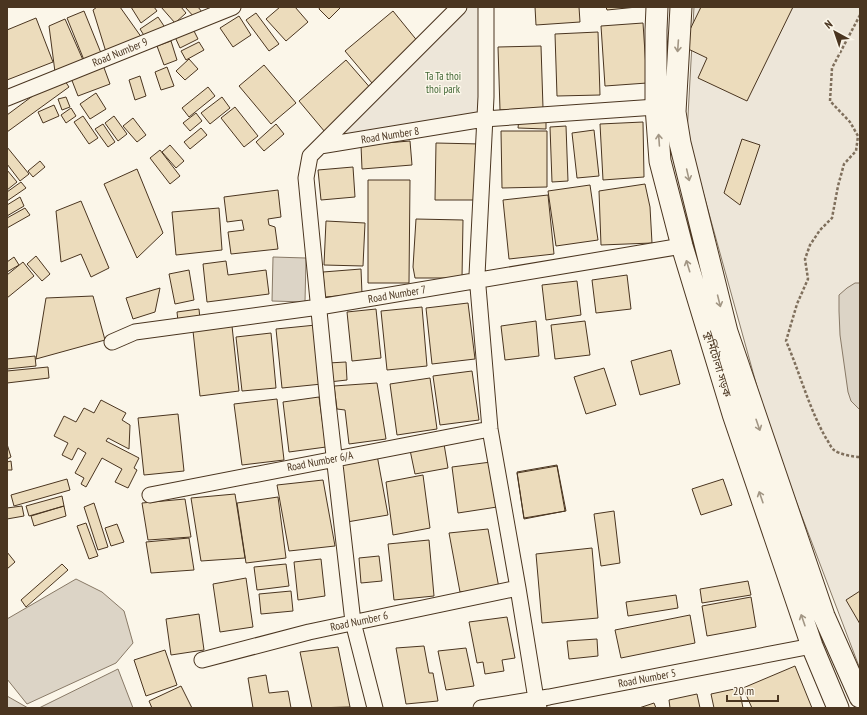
<svg xmlns="http://www.w3.org/2000/svg" width="867" height="715" font-family="'PT Sans Narrow','Noto Sans Bengali',sans-serif">
	<style>
		.green { fill: #ede6d9; stroke: #887966 }
		.water { fill: #dcd4c6; stroke: #887966 }
		.building { fill: #ecdcbc; stroke: #4a3520 }
		.lines { fill: none; stroke-linecap: round; stroke-linejoin: round }
		.minor-casing { stroke: #4a3520; stroke-width: 17 }
		.secondary-casing { stroke: #4a3520; stroke-width: 23 }
		.path { stroke: #7f6f5c; stroke-width: 2.5; stroke-dasharray: 3 2; stroke-linecap: butt }
		.minor { stroke: #fbf6e9; stroke-width: 15 }
		.secondary { stroke: #fbf6e9; stroke-width: 21 }
		.oneway { stroke: #a29684 }
		.labels { text-anchor: middle; stroke-width: 3; stroke-linejoin: round; paint-order: stroke }
		.street-label { font-size: 11px; fill: #4a3520; stroke: #fbf6e9 }
		.park-label { font-size: 11px; fill: #436837; stroke: #fbf6e9 }
	</style>
	<rect width="100%" height="100%" fill="#fbf6e9"/>
	<path class="green" d="M 465,7 L 481,7 L 480,114 L 331,140 Z
		M 694,7 L 860,7 L 860,669 L 769,430 L 687,134 Z"/>
	<path class="water" d="M 273,257 L 306,258 L 305,302 L 272,301 Z
		M 855,283 L 860,283 L 860,410 L 851,401 L 848,392 L 840,335 L 839,311 L 839,295 L 847,288 Z
		M 76,579 L 102,592 L 124,611 L 133,643 L 116,663 L 27,704 L 7,679 L 7,619 Z
		M 118,669 L 133,708 L 39,708 Z
		M 7,696 L 28,708 L 7,708 Z"/>
	<path class="building" d="M 97,7 L 120,7 L 142,38 L 106,52 L 93,10 Z
		M 131,7 L 154,7 L 157,11 L 141,23 Z
		M 161,7 L 181,7 L 186,13 L 175,23 Z
		M 185,7 L 198,7 L 202,12 L 195,18 Z
		M 280,7 L 295,7 L 308,22 L 286,41 L 266,19 Z
		M 320,7 L 341,7 L 329,19 L 319,9 Z
		M 535,7 L 579,7 L 580,22 L 536,25 Z
		M 606,7 L 637,7 L 607,10 Z
		M 701,7 L 793,7 L 747,101 L 698,78 L 707,58 L 682,46 Z
		M 84,11 L 101,53 L 84,60 L 67,18 Z
		M 393,11 L 419,43 L 372,83 L 345,51 Z
		M 256,13 L 279,44 L 269,51 L 246,20 Z
		M 239,16 L 251,35 L 233,47 L 220,28 Z
		M 158,17 L 166,29 L 145,37 L 140,29 Z
		M 36,18 L 53,62 L 7,80 L 7,30 Z
		M 65,19 L 83,60 L 55,72 L 49,26 Z
		M 643,23 L 647,83 L 605,86 L 601,26 Z
		M 193,29 L 198,39 L 180,48 L 175,37 Z
		M 598,32 L 600,95 L 557,96 L 555,34 Z
		M 171,41 L 177,60 L 164,65 L 157,46 Z
		M 199,42 L 204,50 L 186,60 L 181,51 Z
		M 541,46 L 543,108 L 500,110 L 498,47 Z
		M 189,59 L 198,69 L 185,80 L 176,71 Z
		M 346,60 L 373,91 L 325,132 L 299,101 Z
		M 103,65 L 110,84 L 78,96 L 71,78 Z
		M 264,65 L 296,103 L 271,124 L 239,86 Z
		M 167,67 L 174,86 L 161,90 L 155,72 Z
		M 140,76 L 146,96 L 135,100 L 129,80 Z
		M 65,81 L 69,87 L 7,132 L 7,115 L 42,89 Z
		M 208,87 L 215,96 L 189,117 L 182,108 Z
		M 96,93 L 106,109 L 90,119 L 80,104 Z
		M 66,97 L 70,107 L 62,110 L 58,99 Z
		M 222,97 L 230,108 L 210,124 L 201,113 Z
		M 54,105 L 59,116 L 43,123 L 38,112 Z
		M 235,107 L 258,136 L 244,147 L 221,118 Z
		M 71,108 L 76,116 L 66,123 L 61,115 Z
		M 196,113 L 202,121 L 190,131 L 183,123 Z
		M 83,116 L 98,138 L 89,144 L 74,122 Z
		M 114,116 L 127,134 L 118,141 L 105,123 Z
		M 133,118 L 146,135 L 137,142 L 123,126 Z
		M 519,118 L 546,119 L 546,129 L 518,128 Z
		M 643,122 L 644,177 L 603,180 L 600,124 Z
		M 103,124 L 115,142 L 108,147 L 95,129 Z
		M 276,124 L 284,134 L 264,151 L 256,142 Z
		M 566,126 L 568,181 L 552,182 L 550,127 Z
		M 201,128 L 207,135 L 190,149 L 184,142 Z
		M 594,130 L 599,176 L 577,178 L 572,133 Z
		M 501,131 L 547,131 L 547,187 L 502,188 Z
		M 742,139 L 760,145 L 740,205 L 724,193 Z
		M 410,141 L 412,165 L 362,169 L 361,145 Z
		M 436,143 L 480,144 L 479,200 L 435,200 Z
		M 170,145 L 184,161 L 176,168 L 162,152 Z
		M 7,147 L 29,174 L 20,181 L 7,164 Z
		M 160,150 L 180,176 L 170,184 L 150,158 Z
		M 40,161 L 45,167 L 33,177 L 28,171 Z
		M 353,167 L 355,197 L 321,200 L 318,170 Z
		M 137,169 L 163,233 L 137,258 L 104,184 Z
		M 7,170 L 17,182 L 7,190 Z
		M 368,180 L 410,180 L 409,283 L 368,283 Z
		M 21,182 L 26,188 L 7,201 L 7,192 Z
		M 645,184 L 650,207 L 652,243 L 601,245 L 599,191 Z
		M 590,185 L 598,240 L 556,246 L 548,191 Z
		M 278,190 L 281,217 L 268,219 L 269,225 L 275,227 L 278,249 L 231,254 L 228,232 L 244,230 L 242,220 L 227,222 L 224,197 Z
		M 548,195 L 554,254 L 509,259 L 503,200 Z
		M 20,197 L 24,206 L 7,216 L 7,205 Z
		M 81,201 L 109,268 L 91,277 L 81,254 L 61,262 L 56,211 Z
		M 25,208 L 30,215 L 7,228 L 7,218 Z
		M 219,208 L 222,250 L 176,255 L 172,212 Z
		M 416,219 L 463,220 L 462,278 L 415,278 L 413,267 Z
		M 326,221 L 365,223 L 363,266 L 324,265 Z
		M 36,256 L 50,274 L 42,281 L 27,264 Z
		M 14,257 L 19,265 L 7,272 L 7,262 Z
		M 226,261 L 228,275 L 266,270 L 269,294 L 207,302 L 203,264 Z
		M 23,262 L 34,276 L 7,298 L 7,275 Z
		M 361,269 L 362,294 L 325,297 L 323,272 Z
		M 189,270 L 194,300 L 175,304 L 169,274 Z
		M 627,275 L 631,309 L 596,313 L 592,280 Z
		M 577,281 L 581,315 L 546,320 L 542,285 Z
		M 160,288 L 155,312 L 133,319 L 126,298 Z
		M 93,296 L 105,340 L 36,359 L 46,298 Z
		M 468,303 L 475,359 L 432,364 L 426,308 Z
		M 422,307 L 427,366 L 387,370 L 381,311 Z
		M 199,309 L 200,319 L 178,321 L 177,312 Z
		M 376,309 L 381,358 L 352,361 L 347,312 Z
		M 536,321 L 539,356 L 505,360 L 501,326 Z
		M 585,321 L 590,355 L 555,359 L 551,325 Z
		M 316,325 L 322,384 L 282,388 L 276,329 Z
		M 232,326 L 239,391 L 200,396 L 193,331 Z
		M 271,333 L 276,388 L 242,391 L 236,337 Z
		M 671,350 L 680,384 L 640,395 L 631,361 Z
		M 35,356 L 36,366 L 7,369 L 7,359 Z
		M 346,362 L 347,380 L 329,382 L 328,363 Z
		M 48,367 L 49,378 L 7,383 L 7,371 Z
		M 604,368 L 616,405 L 586,414 L 574,377 Z
		M 472,371 L 479,420 L 440,425 L 433,376 Z
		M 430,378 L 437,429 L 397,435 L 390,384 Z
		M 377,383 L 386,439 L 349,444 L 345,410 L 337,409 L 334,386 Z
		M 319,397 L 326,447 L 289,452 L 283,402 Z
		M 277,399 L 284,460 L 242,465 L 234,404 Z
		M 101,400 L 126,413 L 122,420 L 130,425 L 129,449 L 108,438 L 106,441 L 139,458 L 134,468 L 137,470 L 128,488 L 115,482 L 122,469 L 102,458 L 86,487 L 81,484 L 84,478 L 75,473 L 86,453 L 78,448 L 72,460 L 62,455 L 68,443 L 54,436 L 64,416 L 76,422 L 84,408 L 94,413 Z
		M 178,414 L 184,471 L 144,475 L 138,418 Z
		M 7,444 L 11,457 L 7,459 Z
		M 444,444 L 448,468 L 415,474 L 410,450 Z
		M 377,455 L 388,515 L 347,522 L 336,463 Z
		M 11,461 L 12,470 L 7,470 L 7,462 Z
		M 491,462 L 497,507 L 458,513 L 452,467 Z
		M 557,465 L 566,511 L 524,518 L 517,472 Z
		M 557,466 L 565,511 L 524,519 L 517,473 Z
		M 423,475 L 430,528 L 393,535 L 386,482 Z
		M 67,479 L 70,490 L 14,506 L 11,495 Z
		M 723,479 L 732,505 L 701,515 L 692,489 Z
		M 323,480 L 335,546 L 289,551 L 277,485 Z
		M 235,494 L 245,558 L 201,561 L 191,498 Z
		M 62,496 L 64,506 L 29,516 L 26,506 Z
		M 278,497 L 286,558 L 246,563 L 237,503 Z
		M 185,499 L 191,537 L 148,540 L 142,503 Z
		M 94,503 L 108,547 L 98,550 L 84,507 Z
		M 22,506 L 24,516 L 7,519 L 7,508 Z
		M 64,506 L 66,516 L 34,526 L 31,516 Z
		M 614,511 L 620,563 L 601,566 L 594,514 Z
		M 86,523 L 98,556 L 89,559 L 77,526 Z
		M 117,524 L 124,542 L 111,546 L 105,528 Z
		M 488,529 L 499,588 L 460,592 L 449,533 Z
		M 189,538 L 194,570 L 151,573 L 146,542 Z
		M 429,540 L 434,596 L 394,600 L 388,544 Z
		M 592,548 L 598,618 L 542,623 L 536,554 Z
		M 7,552 L 15,562 L 7,569 Z
		M 379,556 L 382,581 L 361,583 L 359,558 Z
		M 321,559 L 325,596 L 298,600 L 294,562 Z
		M 62,564 L 68,570 L 26,607 L 21,600 Z
		M 286,564 L 289,586 L 257,590 L 254,567 Z
		M 246,578 L 253,627 L 220,632 L 213,584 Z
		M 748,581 L 751,595 L 702,603 L 700,589 Z
		M 291,591 L 293,611 L 261,614 L 259,594 Z
		M 860,591 L 860,624 L 846,600 Z
		M 676,595 L 678,608 L 628,616 L 626,602 Z
		M 751,597 L 756,627 L 707,636 L 702,606 Z
		M 199,614 L 204,650 L 171,655 L 166,619 Z
		M 690,615 L 695,643 L 621,658 L 615,630 Z
		M 507,617 L 515,658 L 502,660 L 504,671 L 485,674 L 483,662 L 477,663 L 469,622 Z
		M 597,639 L 598,656 L 569,659 L 567,641 Z
		M 424,646 L 429,673 L 433,673 L 438,701 L 406,704 L 396,648 Z
		M 338,647 L 350,707 L 312,708 L 300,652 Z
		M 466,648 L 474,686 L 446,690 L 438,651 Z
		M 165,650 L 177,685 L 146,696 L 134,660 Z
		M 795,666 L 812,708 L 752,708 L 743,688 Z
		M 266,675 L 269,693 L 288,691 L 291,708 L 253,708 L 248,678 Z
		M 181,686 L 192,708 L 152,708 L 149,701 Z
		M 739,688 L 743,708 L 714,708 L 711,694 Z
		M 697,694 L 700,708 L 670,708 L 669,700 Z
		M 654,703 L 656,708 L 639,708 Z"/>
	<g class="lines">
		<g class="minor-casing">
			<path id="minor" d="M 459,7 L 320,146 L 484,119 L 656,107
				M 486,7 L 486,97 L 477,275 L 490,429 L 518,588 L 536,699 L 539,708
				M 7,98 L 233,7
				M 320,146 L 310,156 L 306,178 L 328,403 L 353,622 L 375,708
				M 112,342 L 135,332 L 319,307 L 682,246
				M 150,495 L 490,429
				M 202,660 L 309,632 L 518,588
				M 481,708 L 549,697 L 812,646"/>
		</g>
		<g class="secondary-casing">
			<path id="secondary" d="M 657,7 L 656,30 L 656,107 L 660,161 L 682,246 L 733,414 L 812,646 L 838,708
				M 681,7 L 675,112 L 680,143 L 727,332 L 824,616 L 860,697"/>
		</g>
		<path class="path" d="M 860,15 L 832,68 L 830,101 L 850,122 L 858,136 L 856,151 L 844,164 L 838,186 L 832,218 L 820,230 L 810,245 L 805,259 L 808,279 L 797,304 L 786,341 C 800,373 809,409 827,440 C 829,442 831,448 834,450 C 839,454 853,457 860,457"/>
		<use href="#minor" class="minor"/>
		<use href="#secondary" class="secondary"/>
	</g>
	<defs><path id="oneway-shaft" d="M-6 0H5M1.5-3L5.5 0L1.5 3" fill="none" stroke-width="1.6" stroke-linecap="round" stroke-linejoin="round"/></defs>
	<g class="oneway">
		<use href="#oneway-shaft" transform="translate(678 46) rotate(94)"/>
		<use href="#oneway-shaft" transform="translate(659 140) rotate(-94)"/>
		<use href="#oneway-shaft" transform="translate(688 175) rotate(77)"/>
		<use href="#oneway-shaft" transform="translate(688 266) rotate(-107)"/>
		<use href="#oneway-shaft" transform="translate(719 301) rotate(76)"/>
		<use href="#oneway-shaft" transform="translate(758 425) rotate(71)"/>
		<use href="#oneway-shaft" transform="translate(761 497) rotate(-109)"/>
		<use href="#oneway-shaft" transform="translate(803 620) rotate(-109)"/>
	</g>
	<g class="labels">
		<g class="street-label">
			<text transform="translate(120 52) rotate(-22)" y="4">Road Number 9</text>
			<text transform="translate(390 135) rotate(-9)" y="4">Road Number 8</text>
			<text transform="translate(397 294) rotate(-10)" y="4">Road Number 7</text>
			<text transform="translate(718 364) rotate(73)" y="4">কুর্মিটোলা সড়ক</text>
			<text transform="translate(320 461) rotate(-11)" y="4">Road Number 6/A</text>
			<text transform="translate(359 621) rotate(-12)" y="4">Road Number 6</text>
			<text transform="translate(647 678) rotate(-11)" y="4">Road Number 5</text>
		</g>
		<g class="park-label">
			<text x="443" y="80">Ta Ta thoi<tspan x="443" dy="13">thoi park</tspan></text>
		</g>
	</g>
	<rect width="867" height="715" fill="none" stroke="#4a3520" stroke-width="16"/>
	<g transform="translate(835 32) rotate(320)" stroke="#fbf6e9" stroke-width="3" paint-order="stroke">
	<path d="M0-3L7 15L0 10L-7 15Z" fill="#4a3520"/>
	<text y="-6" font-size="11" font-weight="bold" text-anchor="middle" fill="#4a3520">N</text>
	</g>
	<path d="M727 695v6h51v-6" fill="none" stroke="#4a3520" stroke-width="2"/>
	<text x="733" y="695" font-size="12" fill="#4a3520" stroke="#fbf6e9" stroke-width="3" paint-order="stroke">20 m</text>
</svg>
